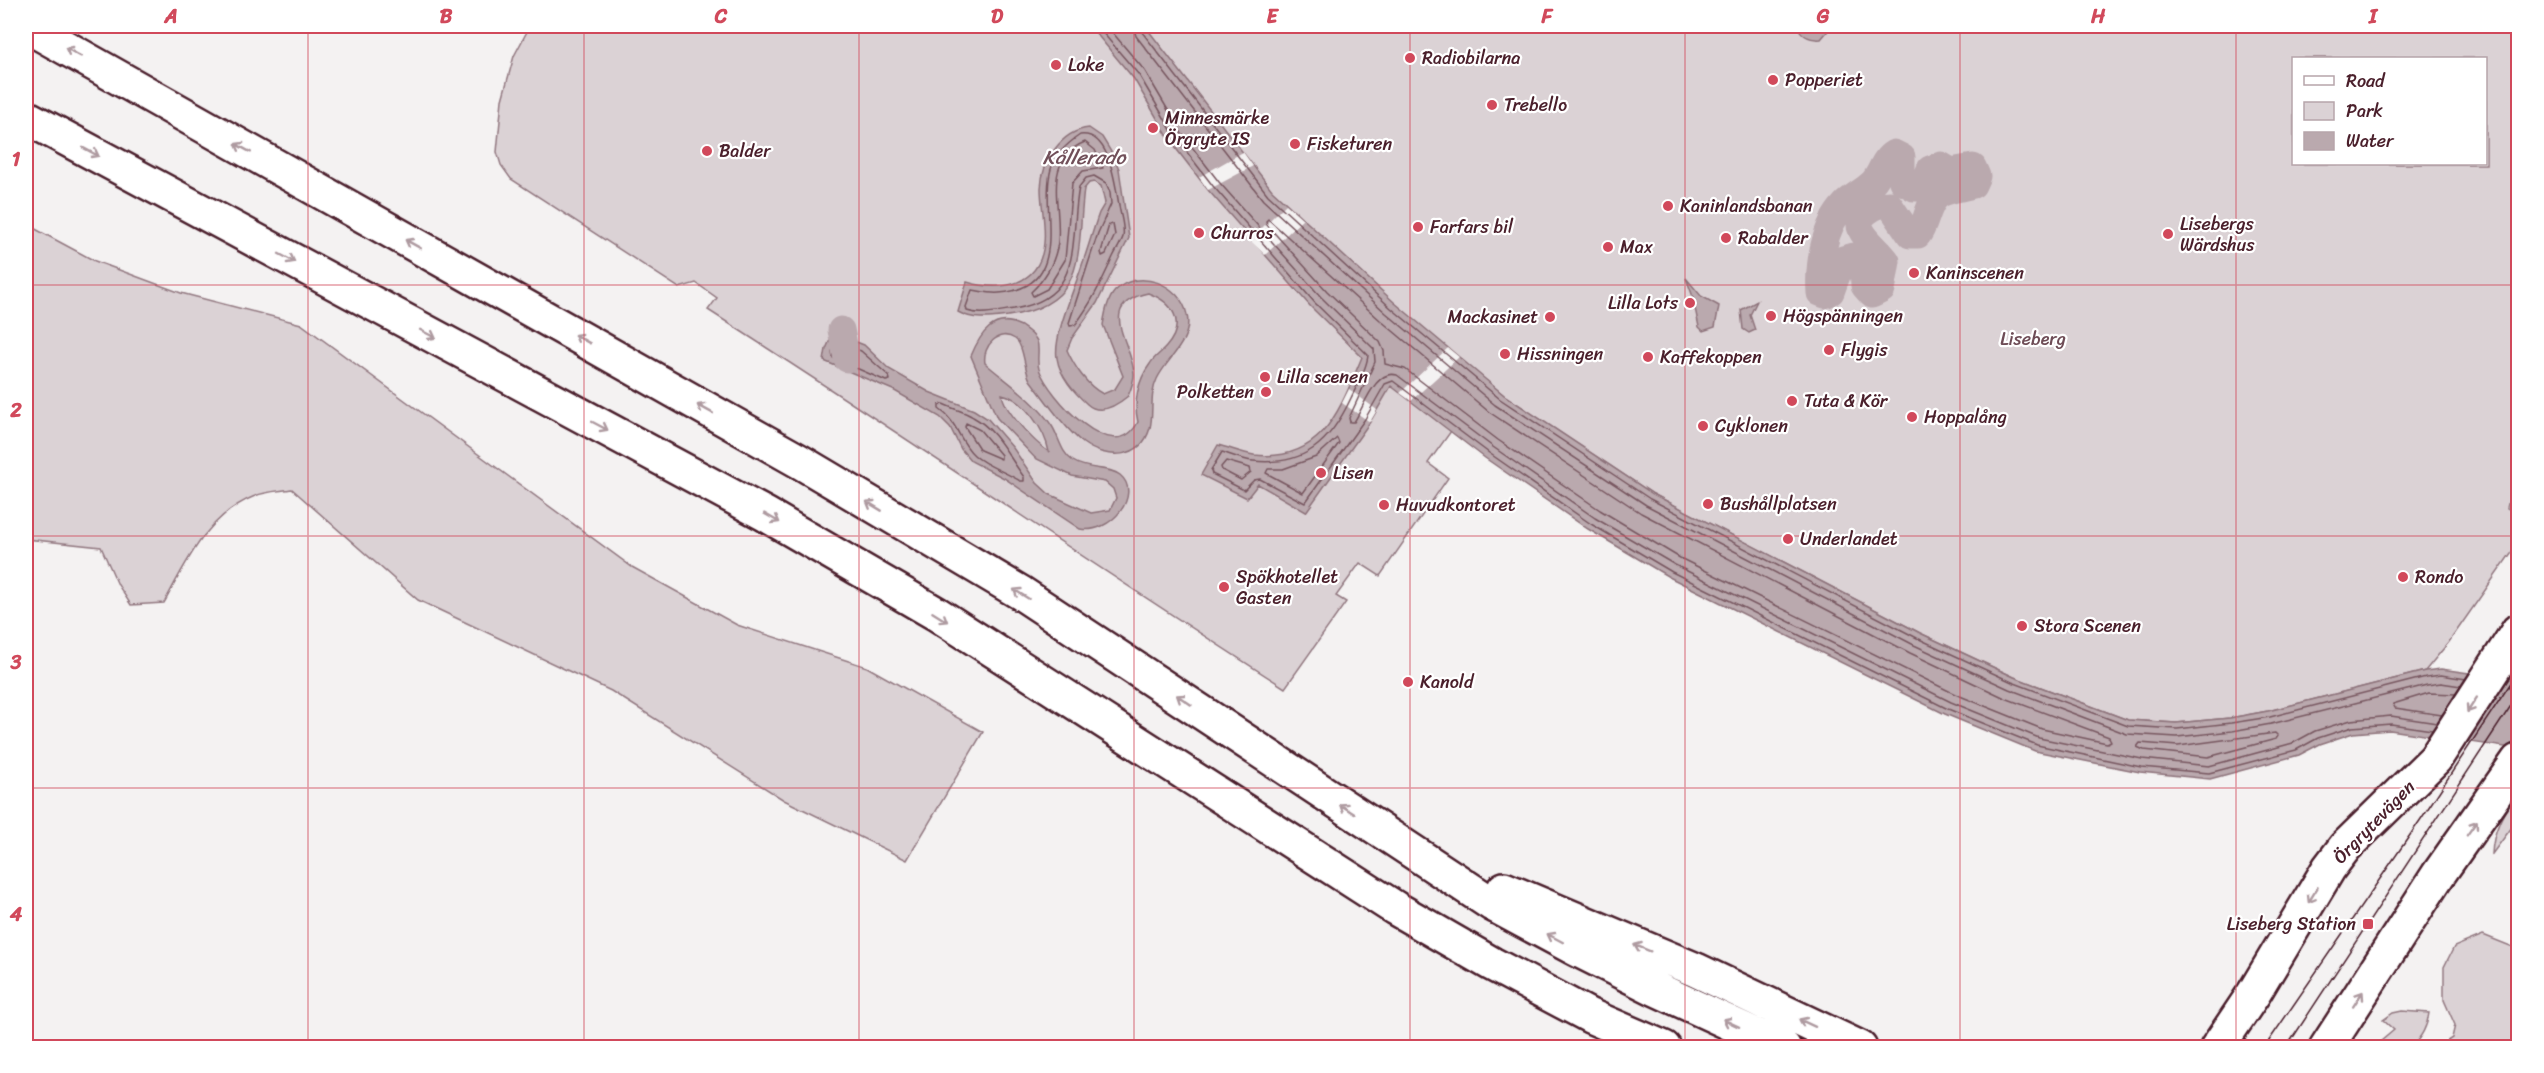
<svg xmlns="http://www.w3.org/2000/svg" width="2544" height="1073" font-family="Sriracha,sans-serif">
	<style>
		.green { fill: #dbd2d5; stroke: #927880; stroke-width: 1.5; fill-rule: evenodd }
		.water { fill: #baa9ae; stroke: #8d727a; stroke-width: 1.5; fill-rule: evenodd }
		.pier { fill: #f4f2f2 }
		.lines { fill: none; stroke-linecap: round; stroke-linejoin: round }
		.shore { stroke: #77565f; stroke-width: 1.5 }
		.canal { stroke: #baa9ae; stroke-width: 27 }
		.secondary-casing { stroke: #4a1f2b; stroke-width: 38 }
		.motorway-casing { stroke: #4a1f2b; stroke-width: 38 }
		.secondary { stroke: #fff; stroke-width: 33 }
		.motorway { stroke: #fff; stroke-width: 33 }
		.tram { stroke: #4a1f2b; stroke-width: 1.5 }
		.oneway { stroke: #ae9aa0 }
		.grid { fill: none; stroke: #d1495b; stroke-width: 1.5; stroke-opacity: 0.55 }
		.poi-dot { fill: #d1495b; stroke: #fff; stroke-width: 2 }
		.labels { text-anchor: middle; stroke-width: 4.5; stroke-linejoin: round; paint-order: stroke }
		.poi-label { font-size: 18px; fill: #4a1f2b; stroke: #fff; text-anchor: start }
		.park-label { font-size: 18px; fill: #6e4c56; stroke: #fff }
		.street-label { font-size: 18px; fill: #4a1f2b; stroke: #fff }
		.water-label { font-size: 20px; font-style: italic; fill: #714f59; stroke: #fff }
		.neatline { fill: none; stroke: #d1495b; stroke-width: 2 }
		.grid-label { font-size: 20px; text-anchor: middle; font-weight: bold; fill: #d1495b }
	</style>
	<rect width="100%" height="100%" fill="#f4f2f2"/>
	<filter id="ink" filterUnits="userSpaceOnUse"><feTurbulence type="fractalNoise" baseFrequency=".0167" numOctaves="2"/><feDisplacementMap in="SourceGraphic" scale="12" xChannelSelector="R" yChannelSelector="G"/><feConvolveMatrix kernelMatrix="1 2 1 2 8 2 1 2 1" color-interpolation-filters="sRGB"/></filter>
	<g filter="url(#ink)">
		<path class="green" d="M 530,26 L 2518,26 L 2518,479 L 2514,478 L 2507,508 L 2518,515 L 2518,543 L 2449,642 L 2425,671 L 2268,711 L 2230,718 L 2176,723 L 2128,720 L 2014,677 L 1920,633 L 1653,494 L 1504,395 L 1487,381 L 1428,463 L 1448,478 L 1380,576 L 1360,563 L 1336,596 L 1346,602 L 1285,688 C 1091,564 902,434 708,310 L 717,298 L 696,283 L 679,288 L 511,179 L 501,165 L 497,152 L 502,100 L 514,56 ZM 2294,58 L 2486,58 L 2486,164 L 2294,164 Z
			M 26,224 L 95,261 L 181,293 L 301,324 L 632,567 L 737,625 L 867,667 L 983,732 L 907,860 L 784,800 L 611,691 L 418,600 L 292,489 C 280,491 266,491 255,496 C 207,515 187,561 164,603 L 131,605 L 118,585 L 101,547 L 26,539 Z
			M 2518,790 L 2518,819 L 2492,854 C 2493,828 2505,811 2518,790 Z
			M 2483,935 L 2518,949 L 2518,1047 L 2438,1047 L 2452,1038 L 2455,1025 L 2444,1000 L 2444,967 L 2454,947 Z
			M 2402,1011 L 2429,1013 C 2427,1027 2422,1036 2412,1047 L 2374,1047 L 2394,1030 L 2383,1020 L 2393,1013 Z"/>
		<path class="water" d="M 1090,26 L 1145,26 L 1272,190 L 1395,303 L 1504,395 L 1653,494 L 1920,633 L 2014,677 L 2128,720 L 2176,723 L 2230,718 L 2268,711 L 2425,671 L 2441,669 L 2518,680 L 2518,749 L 2390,730 L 2353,733 L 2320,744 L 2299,755 L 2210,779 L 2140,772 L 2035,751 L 1945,714 L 1669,577 L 1588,529 L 1485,458 L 1391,386 L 1370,422 L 1306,512 L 1258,484 L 1247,498 L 1201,475 L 1218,445 C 1230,448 1242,453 1254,455 C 1323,463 1340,409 1362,357 L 1311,307 L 1208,190 L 1171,142 L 1134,79 Z
			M 1797,26 L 1832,26 L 1821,39 C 1809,40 1802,36 1797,26 Z
			M 1089,128 L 1102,137 L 1113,155 L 1119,169 L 1129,238 L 1097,303 L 1072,338 L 1067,350 C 1074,366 1087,386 1103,394 L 1115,389 L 1123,376 L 1103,325 C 1105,314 1107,300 1115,291 C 1138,267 1181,284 1187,315 C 1193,341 1167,358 1157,379 C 1149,396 1154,412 1150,428 C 1141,460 1106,460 1083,443 C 1065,429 1044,398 1030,380 C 1024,369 1024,345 1015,339 C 999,328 982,346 985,363 C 1008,383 1035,400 1052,426 C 1059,437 1061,453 1073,461 C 1088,471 1109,466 1120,475 C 1143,494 1111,535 1080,529 L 1004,478 L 971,461 L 961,449 L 950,427 L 940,417 L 893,390 L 824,361 L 826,349 L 833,333 L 864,345 L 889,369 L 929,392 L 974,410 L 988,419 L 1013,448 L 1037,483 L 1049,494 L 1091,513 L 1110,510 L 1116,498 L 1113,489 L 1105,482 L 1072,476 L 1035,458 L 997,418 L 971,356 C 980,334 994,312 1021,326 C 1027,330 1034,334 1037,341 C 1040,350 1036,360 1039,369 C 1049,396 1114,470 1138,422 C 1133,403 1138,380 1150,364 C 1154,357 1161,353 1166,347 C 1187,323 1173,302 1148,293 C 1094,305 1133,344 1134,374 C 1134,382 1131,389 1128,396 C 1116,406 1100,416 1087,404 C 1074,392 1060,377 1057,358 C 1053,336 1075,288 1082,265 C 1088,248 1093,230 1099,213 L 1105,203 L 1101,186 L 1094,182 L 1089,183 L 1084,189 C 1076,252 1090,304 1008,316 C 991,318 974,321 958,312 L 967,282 C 1001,292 1040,286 1044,243 C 1046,225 1041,206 1041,188 C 1042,161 1061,131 1089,128 ZM 1002,394 C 1024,399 1045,430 1049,452 C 1034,442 1004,411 1002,394 Z
			M 1686,278 L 1701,296 L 1719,306 L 1715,327 L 1703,331 L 1699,327 L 1692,294 Z
			M 1757,301 L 1750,315 L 1755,330 L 1749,333 L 1743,329 L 1741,310 Z"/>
		<path class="pier" d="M 1243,152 L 1253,166 L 1208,190 L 1199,177 Z
			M 1286,204 L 1303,219 L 1265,255 L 1250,240 Z
			M 1448,348 L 1459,357 L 1411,401 L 1400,393 Z
			M 1349,389 L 1377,410 L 1370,422 L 1342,403 Z"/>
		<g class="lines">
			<path class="shore" d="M 1097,26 L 1139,75 L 1176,138 L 1213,186 L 1315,303 L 1368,355 C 1367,369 1357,385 1351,398 C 1330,443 1305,466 1253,461 C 1243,460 1232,455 1222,452 L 1211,470 L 1212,474 L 1244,490 L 1254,480 L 1260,479 L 1305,503 L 1365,419 L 1385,384 L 1393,381 L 1489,453 L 1591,524 L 1672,572 L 1948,709 L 2037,745 L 2141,767 L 2209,773 L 2296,750 L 2318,738 L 2352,727 L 2391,724 L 2432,730
				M 1107,26 L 1145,71 L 1182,134 L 1219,182 L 1321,297 L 1374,349 L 1375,362 L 1349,418 L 1350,422 L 1354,422 C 1364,407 1375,369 1397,375 L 1493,447 L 1595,518 L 1675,565 L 1951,702 L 2039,738 L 2142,759 L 2209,766 L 2293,743 L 2315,731 L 2351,720 L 2391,716 L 2437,723
				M 1133,26 L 1136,36 L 1263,200 L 1386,313 L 1495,405 L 1646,505 L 1914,645 L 2009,689 L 2127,734 L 2177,737 L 2232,731 L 2271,724 L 2427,685 L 2441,683 L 2461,686
				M 1141,26 L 1142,32 L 1268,195 L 1391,308 L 1500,399 L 1650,499 L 1917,638 L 2012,682 L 2128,726 L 2177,729 L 2231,723 L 2270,717 L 2426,677 L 2441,675 L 2466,679
				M 1080,135 C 1110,131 1115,184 1119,205 C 1120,214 1125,227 1123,237 C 1121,243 1116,251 1113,257 C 1102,281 1091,304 1075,325 L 1070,326 L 1069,323 L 1098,233 L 1111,204 L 1110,192 L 1106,183 L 1094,176 L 1086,178 L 1079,187 C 1069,240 1086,297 1014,309 C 1000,311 981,316 967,311 L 966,307 L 972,290 C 981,291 990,294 999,293 C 1074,287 1039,212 1051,169 C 1055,155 1068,143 1080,135 Z
				M 1085,142 L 1095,150 L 1103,168 L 1083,171 L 1072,183 L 1065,260 L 1047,289 L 1033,296 L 1031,292 C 1044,280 1053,266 1057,248 C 1065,212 1038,161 1085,142 Z
				M 1268,219 L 1380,320 L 1489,412 L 1641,513 L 1910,653 L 2005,698 L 2109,737 L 2111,741 L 2107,743 L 2042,729 L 1955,694 L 1680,558 L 1600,510 L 1498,440 L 1405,369 L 1385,364 L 1384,351 L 1380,342 L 1327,291 L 1267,225 L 1266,221 Z
				M 1113,224 L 1115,235 L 1106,254 L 1102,256 L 1101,252 L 1109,225 Z
				M 837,342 L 861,351 L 889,376 L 890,380 L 886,381 L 833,358 L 832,351 Z
				M 943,404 C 953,409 964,411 973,417 C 997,430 1008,456 1024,477 L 1024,481 L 1020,481 C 1006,472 986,466 974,455 C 959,441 957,421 939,409 L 939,405 Z
				M 966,423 L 980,430 L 1001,455 L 1001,459 L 980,450 L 965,427 Z
				M 1337,438 L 1339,443 L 1303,493 L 1266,473 L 1268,469 L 1283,469 L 1316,457 Z
				M 1226,461 L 1250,468 L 1251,472 L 1241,480 L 1222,470 L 1221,467 Z
				M 2442,715 L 2395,708 L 2393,704 L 2429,693 L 2456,694
				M 2275,733 L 2278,736 L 2276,739 L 2208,757 L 2144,750 L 2137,747 L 2140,743 L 2178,746 Z"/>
			<path class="canal" d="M 1894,153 L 1902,157 L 1902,181 L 1914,188 L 1923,187 L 1930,169 L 1941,165 L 1951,171 L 1973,167 L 1977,176 L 1973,185 C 1963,188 1947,190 1939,195 C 1927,203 1927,224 1918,235 L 1910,235 L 1889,204 C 1880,204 1875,206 1867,212 C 1846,228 1877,246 1887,261 L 1882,290 L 1872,295 L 1864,286 L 1863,264 L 1854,256 L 1843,259 L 1831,292 L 1825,295 L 1820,293 C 1818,265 1824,226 1844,205 C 1852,196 1864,191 1873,182 C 1882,172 1882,160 1894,153 Z
				M 841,330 L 847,359"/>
			<g class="secondary-casing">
				<path id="secondary" d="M 2217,1048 L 2254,993 L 2329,868 L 2345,847 L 2435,759 L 2518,631
					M 2326,1048 L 2438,875 L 2518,761"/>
			</g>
			<g class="motorway-casing">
				<path id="motorway" d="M 27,26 L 799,461 L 1021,593 L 1492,904 L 1576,949 L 1654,988 L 1784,1048
					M 26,117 L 765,514 L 937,614 L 1395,908 L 1492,964 L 1590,1016 L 1664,1048
					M 1504,889 L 1696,970 L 1860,1048"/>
			</g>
			<use href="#secondary" class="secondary"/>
			<use href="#motorway" class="motorway"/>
			<path class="tram" d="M 2264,1048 L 2421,819 L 2518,672
				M 2286,1048 L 2518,695"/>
		</g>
		<defs><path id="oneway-shaft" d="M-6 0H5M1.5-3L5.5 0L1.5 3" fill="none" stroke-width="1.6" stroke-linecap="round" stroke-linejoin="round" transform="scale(1.5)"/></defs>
		<g class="oneway">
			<use href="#oneway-shaft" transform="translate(73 52) rotate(-151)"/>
			<use href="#oneway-shaft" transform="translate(243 148) rotate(-151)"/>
			<use href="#oneway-shaft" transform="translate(91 152) rotate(28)"/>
			<use href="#oneway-shaft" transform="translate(413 244) rotate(-151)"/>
			<use href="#oneway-shaft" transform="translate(287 258) rotate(28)"/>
			<use href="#oneway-shaft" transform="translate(428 334) rotate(28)"/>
			<use href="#oneway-shaft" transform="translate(582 339) rotate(-151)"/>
			<use href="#oneway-shaft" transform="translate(705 409) rotate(-151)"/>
			<use href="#oneway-shaft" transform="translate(600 426) rotate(28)"/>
			<use href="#oneway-shaft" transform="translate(874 506) rotate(-149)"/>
			<use href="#oneway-shaft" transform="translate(772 518) rotate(30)"/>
			<use href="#oneway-shaft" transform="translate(1021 594) rotate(-148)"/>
			<use href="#oneway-shaft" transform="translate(940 617) rotate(32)"/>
			<use href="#oneway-shaft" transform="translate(1184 700) rotate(-146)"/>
			<use href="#oneway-shaft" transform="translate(2472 705) rotate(123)"/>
			<use href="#oneway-shaft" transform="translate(1347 809) rotate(-147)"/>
			<use href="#oneway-shaft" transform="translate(2472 828) rotate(-55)"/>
			<use href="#oneway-shaft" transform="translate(2313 895) rotate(121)"/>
			<use href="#oneway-shaft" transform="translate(1555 938) rotate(-152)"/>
			<use href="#oneway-shaft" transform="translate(1642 948) rotate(-158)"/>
			<use href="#oneway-shaft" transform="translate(2358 999) rotate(-57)"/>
			<use href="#oneway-shaft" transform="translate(1731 1023) rotate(-155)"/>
			<use href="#oneway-shaft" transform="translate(1807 1023) rotate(-155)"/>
		</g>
	</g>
	<path class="grid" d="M 308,26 L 308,1048M 584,26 L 584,1048M 859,26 L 859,1048M 1134,26 L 1134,1048M 1410,26 L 1410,1048M 1685,26 L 1685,1048M 1960,26 L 1960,1048M 2236,26 L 2236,1048M 26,285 L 2518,285M 26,536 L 2518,536M 26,788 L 2518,788"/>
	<g class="poi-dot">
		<circle cx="1410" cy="58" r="6"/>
		<circle cx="1056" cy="65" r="6"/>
		<circle cx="1773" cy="80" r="6"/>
		<circle cx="1492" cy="105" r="6"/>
		<circle cx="1153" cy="128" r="6"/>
		<circle cx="1295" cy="144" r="6"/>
		<circle cx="707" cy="151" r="6"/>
		<circle cx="1668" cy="206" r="6"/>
		<circle cx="1418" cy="227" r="6"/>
		<circle cx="1199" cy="233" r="6"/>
		<circle cx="2168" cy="234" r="6"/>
		<circle cx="1726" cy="238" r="6"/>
		<circle cx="1608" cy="247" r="6"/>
		<circle cx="1914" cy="273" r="6"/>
		<circle cx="1690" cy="303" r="6"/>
		<circle cx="1771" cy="316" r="6"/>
		<circle cx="1550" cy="317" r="6"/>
		<circle cx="1829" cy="350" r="6"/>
		<circle cx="1505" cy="354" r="6"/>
		<circle cx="1648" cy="357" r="6"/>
		<circle cx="1265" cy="377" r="6"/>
		<circle cx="1266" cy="392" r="6"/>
		<circle cx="1792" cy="401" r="6"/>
		<circle cx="1912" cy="417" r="6"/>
		<circle cx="1703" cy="426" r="6"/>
		<circle cx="1321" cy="473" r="6"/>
		<circle cx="1708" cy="504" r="6"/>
		<circle cx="1384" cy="505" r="6"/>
		<circle cx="1788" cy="539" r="6"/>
		<circle cx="2403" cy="577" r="6"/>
		<circle cx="1224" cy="587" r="6"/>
		<circle cx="2022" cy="626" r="6"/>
		<circle cx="1408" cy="682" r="6"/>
		<rect x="2362" y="918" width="12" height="12" rx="3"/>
	</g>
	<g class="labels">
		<g class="poi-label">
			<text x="1422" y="64">Radiobilarna</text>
			<text x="1068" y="71">Loke</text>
			<text x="1785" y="86">Popperiet</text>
			<text x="1504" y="111">Trebello</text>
			<text x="1165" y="124">Minnesmärke<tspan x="1165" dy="21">Örgryte IS</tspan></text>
			<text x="1307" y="150">Fisketuren</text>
			<text x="719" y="157">Balder</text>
			<text x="1680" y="212">Kaninlandsbanan</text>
			<text x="2180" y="230">Lisebergs<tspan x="2180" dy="21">Wärdshus</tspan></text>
			<text x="1430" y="233">Farfars bil</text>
			<text x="1211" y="239">Churros</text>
			<text x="1738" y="244">Rabalder</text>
			<text x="1620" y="253">Max</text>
			<text x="1926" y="279">Kaninscenen</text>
			<text x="1678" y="309" text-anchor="end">Lilla Lots</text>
			<text x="1783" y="322">Högspänningen</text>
			<text x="1538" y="323" text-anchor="end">Mackasinet</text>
			<text x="1841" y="356">Flygis</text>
			<text x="1517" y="360">Hissningen</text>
			<text x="1660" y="363">Kaffekoppen</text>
			<text x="1277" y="383">Lilla scenen</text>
			<text x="1254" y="398" text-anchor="end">Polketten</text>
			<text x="1804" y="407">Tuta &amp; Kör</text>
			<text x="1924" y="423">Hoppalång</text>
			<text x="1715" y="432">Cyklonen</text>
			<text x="1333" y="479">Lisen</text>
			<text x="1720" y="510">Bushållplatsen</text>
			<text x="1396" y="511">Huvudkontoret</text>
			<text x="1800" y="545">Underlandet</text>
			<text x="1236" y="583">Spökhotellet<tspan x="1236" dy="21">Gasten</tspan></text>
			<text x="2415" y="583">Rondo</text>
			<text x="2034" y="632">Stora Scenen</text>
			<text x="1420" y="688">Kanold</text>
			<text x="2356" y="930" text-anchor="end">Liseberg Station</text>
		</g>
		<g class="park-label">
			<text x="2033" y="345">Liseberg</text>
		</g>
		<g class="street-label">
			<text transform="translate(2374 822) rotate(-46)" y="6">Örgrytevägen</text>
		</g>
		<g class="water-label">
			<text x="1084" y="164">Kållerado</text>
		</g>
	</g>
	<rect width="2544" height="1073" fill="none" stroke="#fff" stroke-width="66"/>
	<rect x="2292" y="57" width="195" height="108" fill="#ffffff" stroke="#b7a5aa" stroke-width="1.5"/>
	<rect x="2304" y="76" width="30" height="9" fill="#ffffff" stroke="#b7a5aa" stroke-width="1.5"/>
	<text x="2346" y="87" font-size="18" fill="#4a1f2b">Road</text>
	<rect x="2304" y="102" width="30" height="18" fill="#dbd2d5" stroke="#b7a5aa" stroke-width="1.5"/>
	<text x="2346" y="117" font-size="18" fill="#4a1f2b">Park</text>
	<rect x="2304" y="132" width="30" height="18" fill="#baa9ae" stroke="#b7a5aa" stroke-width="1.5"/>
	<text x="2346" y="147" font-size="18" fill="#4a1f2b">Water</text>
	<rect x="33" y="33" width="2478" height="1007" class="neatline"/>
	<g class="grid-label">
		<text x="171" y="23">A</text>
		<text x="446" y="23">B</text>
		<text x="721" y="23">C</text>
		<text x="997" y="23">D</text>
		<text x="1272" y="23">E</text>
		<text x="1547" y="23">F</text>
		<text x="1823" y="23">G</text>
		<text x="2098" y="23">H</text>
		<text x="2373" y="23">I</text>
		<text x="16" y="166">1</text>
		<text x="16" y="417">2</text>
		<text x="16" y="669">3</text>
		<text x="16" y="921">4</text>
	</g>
</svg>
